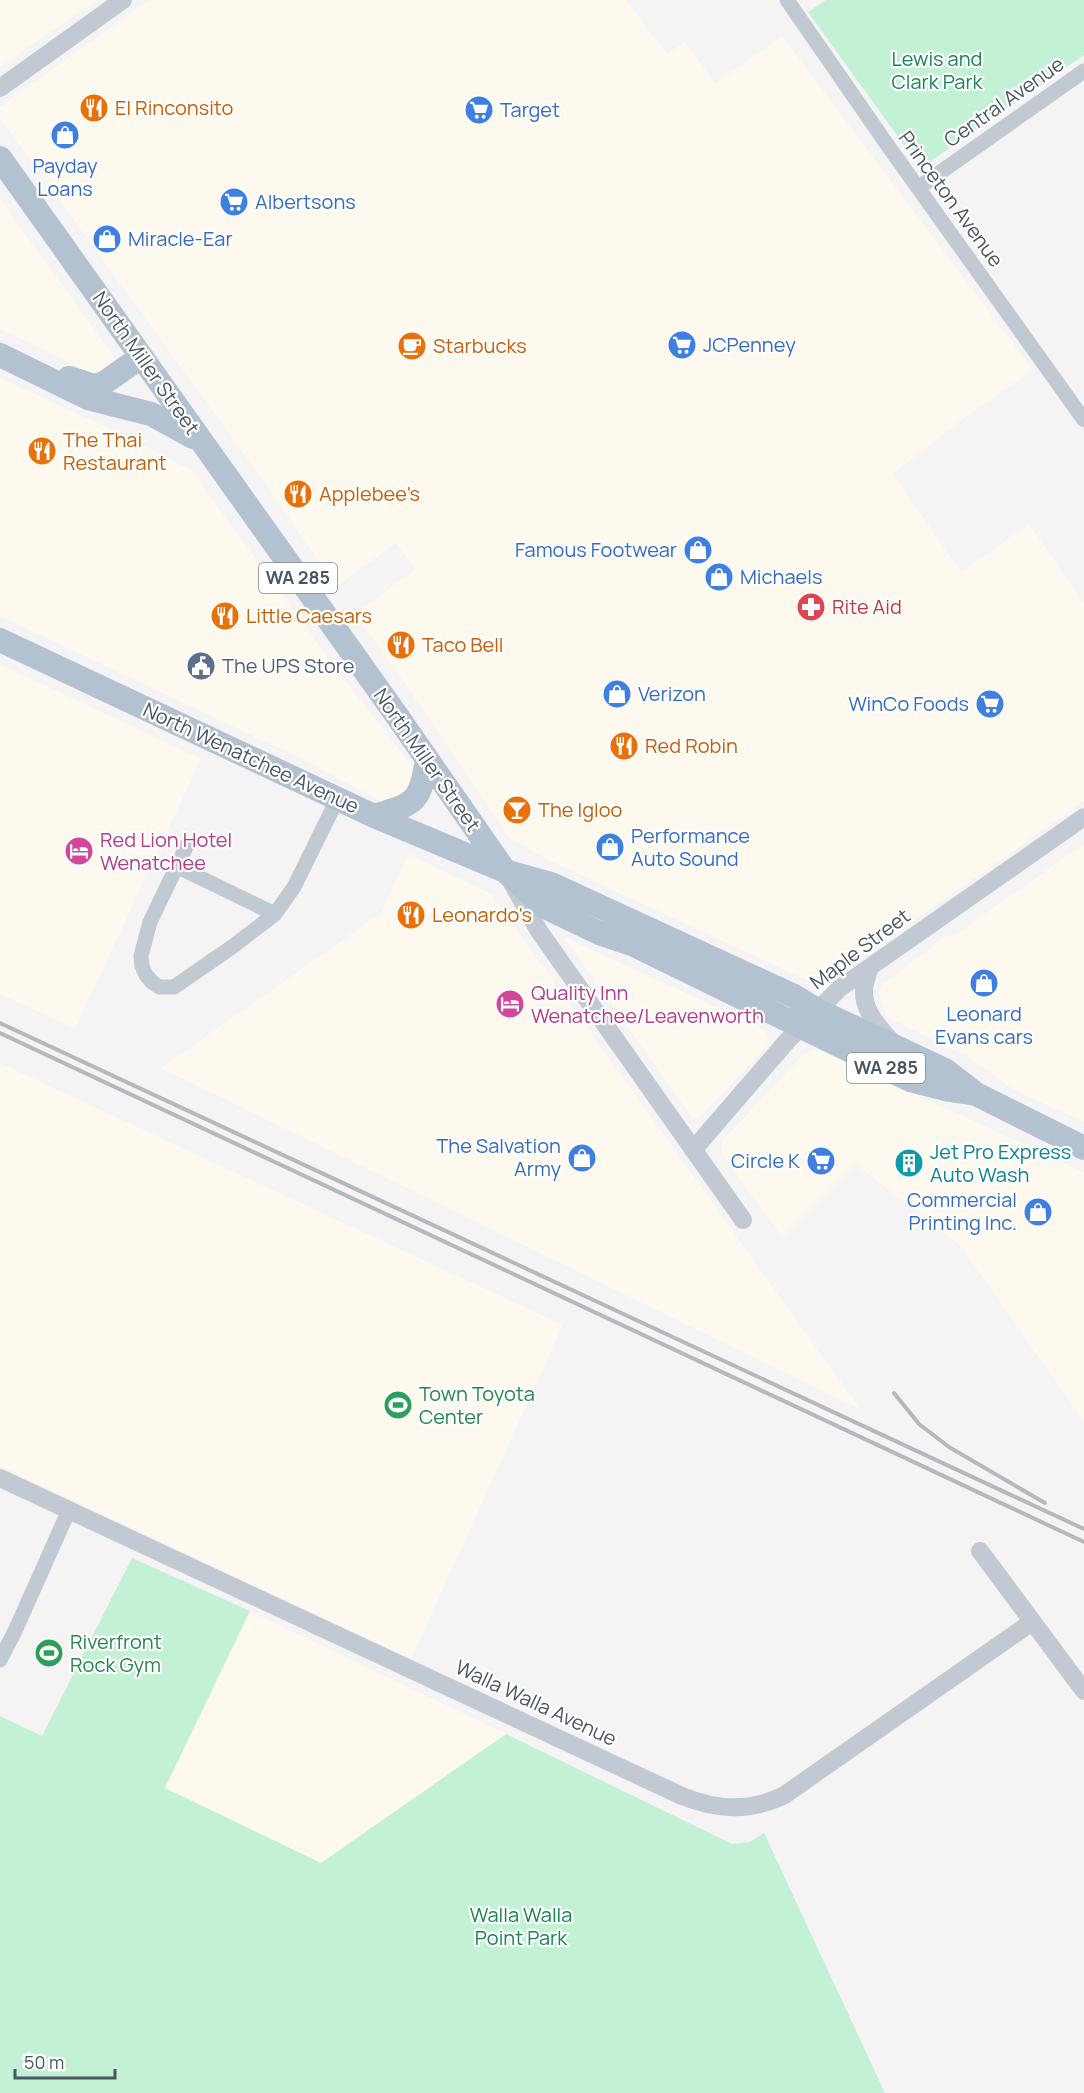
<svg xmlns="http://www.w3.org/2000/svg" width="1084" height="2093" font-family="Manrope,sans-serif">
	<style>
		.commercial { fill: #fdf9ef }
		.green { fill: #c3f1d5 }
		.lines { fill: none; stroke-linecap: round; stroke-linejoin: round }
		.minor { stroke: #c1cad2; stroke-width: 15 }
		.tertiary { stroke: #c1cad2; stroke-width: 18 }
		.primary { stroke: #b3c2d1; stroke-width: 24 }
		.rail { stroke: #b5b8bd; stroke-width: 4 }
		.labels { text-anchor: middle; stroke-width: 4.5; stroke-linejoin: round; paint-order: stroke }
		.shield { fill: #fff; stroke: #808990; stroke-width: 1.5 }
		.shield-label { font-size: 18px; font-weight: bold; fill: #4a5661 }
		.park-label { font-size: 20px; fill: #17864f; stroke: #fff }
		.street-label { font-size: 20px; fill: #4a5661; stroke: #fff }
		.food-label { font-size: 20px; fill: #c56008; stroke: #fff; text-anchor: start }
		.shop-label { font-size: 20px; fill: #366cbe; stroke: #fff; text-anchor: start }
		.health-label { font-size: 20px; fill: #be3a42; stroke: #fff; text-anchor: start }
		.service-label { font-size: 20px; fill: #4e5e75; stroke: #fff; text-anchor: start }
		.hotel-label { font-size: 20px; fill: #b23c85; stroke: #fff; text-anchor: start }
		.culture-label { font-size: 20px; fill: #0d838f; stroke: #fff; text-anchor: start }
		.leisure-label { font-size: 20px; fill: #27864d; stroke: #fff; text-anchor: start }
	</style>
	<rect width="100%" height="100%" fill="#f5f3f3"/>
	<path class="commercial" d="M 0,0 L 97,0 L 0,67 Z
		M 149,0 L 626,0 L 667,54 L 684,42 L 716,83 L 782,36 L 1033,370 L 959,422 L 893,474 L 961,572 L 1029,524 L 1084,603 L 1084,801 L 835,976 L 825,982 L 813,983 L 544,858 L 509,837 L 409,689 L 355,614 L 415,569 L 396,543 L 336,587 L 267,486 L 0,118 L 0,107 Z
		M 0,199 L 118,362 L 97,376 L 0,329 Z
		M 0,378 L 124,435 L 191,470 L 340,674 L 421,777 L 390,806 L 300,758 L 0,616 Z
		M 0,664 L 201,759 L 75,1029 L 0,994 Z
		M 1084,844 L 1084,1122 L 1014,1090 L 970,1058 L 887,1017 L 879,993 L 883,984 L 946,936 L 955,935 Z
		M 408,854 L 491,894 L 861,1410 L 161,1068 L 381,913 Z
		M 564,937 L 766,1030 L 769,1044 L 699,1118 L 693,1119 Z
		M 816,1048 L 1084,1172 L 1084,1422 L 960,1245 L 855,1164 L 782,1237 L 722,1154 L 722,1141 L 803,1055 Z
		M 0,1063 L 563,1325 L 411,1659 L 0,1466 Z
		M 250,1611 L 506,1734 L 321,1863 L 165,1788 Z"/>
	<path class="green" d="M 826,0 L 1084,0 L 1084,55 L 931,161 L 918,159 L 907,144 L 904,145 L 808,12 Z
		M 132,1558 L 250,1611 L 165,1788 L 321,1863 L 506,1734 L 732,1844 L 750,1842 L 764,1833 L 885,2093 L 0,2093 L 0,1716 L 42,1736 Z"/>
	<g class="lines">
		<path class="minor" d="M 787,0 L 886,143 L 1084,420
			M 918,188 L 1084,71
			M 187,845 L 150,922 L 141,956 L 142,966 L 146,975 L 152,982 L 159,987 L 174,987 L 232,947 L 275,914 L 294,887 L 338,798
			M 176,866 L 275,914
			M 0,1660 L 15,1631 L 69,1510"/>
		<path class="tertiary" d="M 0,88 L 123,0
			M 512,883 L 539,931 L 743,1220
			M 870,967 C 868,974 864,983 864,990 C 863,1012 880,1028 893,1043
			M 693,1150 L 788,1040 L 840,988 L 1084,817
			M 0,1478 L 682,1796 C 717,1810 748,1812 783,1796 L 1032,1622
			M 980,1551 L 1084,1691"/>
		<path class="primary" d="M 0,158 L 395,713 L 505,871 L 545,907 L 599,933 L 632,944 L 910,1080 L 950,1090 L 976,1094
			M 0,355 L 88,398 L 151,414 L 193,437
			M 69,378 L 94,386 L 104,383 L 141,357
			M 0,640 L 374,816 L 505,871 L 551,884 L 794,996 L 817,1010 L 945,1070 L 976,1094 L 1084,1148
			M 374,816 C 416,803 419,804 427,760"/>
		<path class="rail" d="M 0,1023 L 1084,1529
			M 0,1033 L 1084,1542
			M 894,1393 L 919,1424 L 949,1447 L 1045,1503"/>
	</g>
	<defs>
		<g id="restaurant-disc" transform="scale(1.5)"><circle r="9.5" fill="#e8710a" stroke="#fff"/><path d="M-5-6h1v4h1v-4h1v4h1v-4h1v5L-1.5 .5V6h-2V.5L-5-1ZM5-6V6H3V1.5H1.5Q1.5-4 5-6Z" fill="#fff"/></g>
		<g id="supermarket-disc" transform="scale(1.5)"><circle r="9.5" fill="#3f7fe0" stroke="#fff"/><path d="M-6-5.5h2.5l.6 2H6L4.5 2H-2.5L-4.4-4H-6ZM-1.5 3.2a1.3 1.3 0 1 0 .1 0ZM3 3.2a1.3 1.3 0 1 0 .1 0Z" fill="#fff"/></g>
		<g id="shop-disc" transform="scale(1.5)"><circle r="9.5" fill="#3f7fe0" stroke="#fff"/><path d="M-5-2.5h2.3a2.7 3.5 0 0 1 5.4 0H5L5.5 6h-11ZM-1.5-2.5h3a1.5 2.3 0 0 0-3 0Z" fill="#fff"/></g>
		<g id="cafe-disc" transform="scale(1.5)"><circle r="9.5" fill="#e8710a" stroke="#fff"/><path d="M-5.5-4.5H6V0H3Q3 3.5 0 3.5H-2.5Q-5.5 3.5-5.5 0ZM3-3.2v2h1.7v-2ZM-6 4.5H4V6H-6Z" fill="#fff"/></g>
		<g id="pharmacy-disc" transform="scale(1.5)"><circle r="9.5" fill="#e0444e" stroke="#fff"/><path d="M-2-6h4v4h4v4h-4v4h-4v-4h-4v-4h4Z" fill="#fff"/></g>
		<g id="civic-disc" transform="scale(1.5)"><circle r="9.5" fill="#5c6f8a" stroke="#fff"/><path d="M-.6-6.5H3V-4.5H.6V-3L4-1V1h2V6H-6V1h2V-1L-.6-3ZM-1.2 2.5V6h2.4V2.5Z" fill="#fff"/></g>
		<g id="bar-disc" transform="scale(1.5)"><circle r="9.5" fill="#e8710a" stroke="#fff"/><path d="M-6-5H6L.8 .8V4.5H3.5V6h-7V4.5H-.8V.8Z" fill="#fff"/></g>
		<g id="hotel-disc" transform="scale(1.5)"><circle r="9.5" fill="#d1479c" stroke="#fff"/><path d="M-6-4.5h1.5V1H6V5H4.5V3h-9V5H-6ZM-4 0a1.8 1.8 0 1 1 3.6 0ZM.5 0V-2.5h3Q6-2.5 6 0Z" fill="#fff"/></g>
		<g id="building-disc" transform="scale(1.5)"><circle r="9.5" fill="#0f9aa8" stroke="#fff"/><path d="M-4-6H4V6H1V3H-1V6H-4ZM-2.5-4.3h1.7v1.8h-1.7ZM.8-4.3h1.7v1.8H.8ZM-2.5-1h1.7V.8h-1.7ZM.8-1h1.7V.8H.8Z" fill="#fff"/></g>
		<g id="stadium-disc" transform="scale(1.5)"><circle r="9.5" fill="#2e9e5b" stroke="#fff"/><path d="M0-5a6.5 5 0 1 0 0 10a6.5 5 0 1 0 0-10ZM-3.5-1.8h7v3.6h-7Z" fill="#fff"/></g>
	</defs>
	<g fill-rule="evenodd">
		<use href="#restaurant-disc" x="94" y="108"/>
		<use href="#supermarket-disc" x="479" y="110"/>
		<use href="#shop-disc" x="65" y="135"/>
		<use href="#supermarket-disc" x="234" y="202"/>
		<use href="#shop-disc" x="107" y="239"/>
		<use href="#supermarket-disc" x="682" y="345"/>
		<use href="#cafe-disc" x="412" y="346"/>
		<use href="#restaurant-disc" x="42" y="451"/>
		<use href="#restaurant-disc" x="298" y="494"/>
		<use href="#shop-disc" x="698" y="550"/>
		<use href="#shop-disc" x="719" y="577"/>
		<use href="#pharmacy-disc" x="811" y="607"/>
		<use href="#restaurant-disc" x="225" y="616"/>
		<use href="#restaurant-disc" x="401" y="645"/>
		<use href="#civic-disc" x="201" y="666"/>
		<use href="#shop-disc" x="617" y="694"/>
		<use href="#supermarket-disc" x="990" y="704"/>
		<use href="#restaurant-disc" x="624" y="746"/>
		<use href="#bar-disc" x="517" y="810"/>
		<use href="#shop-disc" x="610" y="847"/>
		<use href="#hotel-disc" x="79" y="851"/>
		<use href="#restaurant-disc" x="411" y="915"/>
		<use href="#shop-disc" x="984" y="983"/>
		<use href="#hotel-disc" x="510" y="1004"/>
		<use href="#shop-disc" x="582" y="1158"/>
		<use href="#supermarket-disc" x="821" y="1161"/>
		<use href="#building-disc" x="909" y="1163"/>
		<use href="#shop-disc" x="1038" y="1212"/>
		<use href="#stadium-disc" x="398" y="1405"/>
		<use href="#stadium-disc" x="49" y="1653"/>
	</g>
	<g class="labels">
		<g class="shield">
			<rect x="259" y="563" width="78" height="30" rx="4.5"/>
			<rect x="847" y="1053" width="78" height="30" rx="4.5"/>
		</g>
		<g class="shield-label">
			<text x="298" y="584">WA 285</text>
			<text x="886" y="1074">WA 285</text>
		</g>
		<g class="park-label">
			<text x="937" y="66">Lewis and<tspan x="937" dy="23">Clark Park</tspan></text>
			<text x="521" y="1922">Walla Walla<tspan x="521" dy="23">Point Park</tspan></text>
		</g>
		<g class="street-label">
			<text transform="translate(1004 102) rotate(-35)" y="7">Central Avenue</text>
			<text transform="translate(951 199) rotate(54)" y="7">Princeton Avenue</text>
			<text transform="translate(146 363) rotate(55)" y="7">North Miller Street</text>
			<text transform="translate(251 758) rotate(25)" y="7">North Wenatchee Avenue</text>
			<text transform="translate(427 760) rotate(55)" y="7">North Miller Street</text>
			<text transform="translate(860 949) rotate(-37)" y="7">Maple Street</text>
			<text transform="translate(536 1703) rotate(25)" y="7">Walla Walla Avenue</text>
		</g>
		<g class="food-label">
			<text x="115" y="115">El Rinconsito</text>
			<text x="433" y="353">Starbucks</text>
			<text x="63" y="447">The Thai<tspan x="63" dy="23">Restaurant</tspan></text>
			<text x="319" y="501">Applebee's</text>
			<text x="246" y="623">Little Caesars</text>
			<text x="422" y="652">Taco Bell</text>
			<text x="645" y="753">Red Robin</text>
			<text x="538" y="817">The Igloo</text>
			<text x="432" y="922">Leonardo's</text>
		</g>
		<g class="shop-label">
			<text x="500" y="117">Target</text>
			<text x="65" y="173" text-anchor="middle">Payday<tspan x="65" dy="23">Loans</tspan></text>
			<text x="255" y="209">Albertsons</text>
			<text x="128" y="246">Miracle-Ear</text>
			<text x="703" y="352">JCPenney</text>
			<text x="677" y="557" text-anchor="end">Famous Footwear</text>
			<text x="740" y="584">Michaels</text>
			<text x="638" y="701">Verizon</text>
			<text x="969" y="711" text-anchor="end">WinCo Foods</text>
			<text x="631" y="843">Performance<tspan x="631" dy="23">Auto Sound</tspan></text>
			<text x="984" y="1021" text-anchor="middle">Leonard<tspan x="984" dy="23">Evans cars</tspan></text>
			<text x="561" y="1153" text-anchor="end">The Salvation<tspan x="561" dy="23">Army</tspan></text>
			<text x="800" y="1168" text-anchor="end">Circle K</text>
			<text x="1017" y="1207" text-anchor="end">Commercial<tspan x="1017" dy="23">Printing Inc.</tspan></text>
		</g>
		<g class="health-label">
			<text x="832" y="614">Rite Aid</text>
		</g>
		<g class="service-label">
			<text x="222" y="673">The UPS Store</text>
		</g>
		<g class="hotel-label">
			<text x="100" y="847">Red Lion Hotel<tspan x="100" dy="23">Wenatchee</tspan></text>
			<text x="531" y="1000">Quality Inn<tspan x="531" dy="23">Wenatchee/Leavenworth</tspan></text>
		</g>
		<g class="culture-label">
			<text x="930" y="1159">Jet Pro Express<tspan x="930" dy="23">Auto Wash</tspan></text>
		</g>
		<g class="leisure-label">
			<text x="419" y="1401">Town Toyota<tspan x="419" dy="23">Center</tspan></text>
			<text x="70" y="1649">Riverfront<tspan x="70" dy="23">Rock Gym</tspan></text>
		</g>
	</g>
	<path d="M15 2069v9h100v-9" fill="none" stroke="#4a5661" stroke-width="3"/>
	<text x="24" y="2069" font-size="18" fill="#4a5661" stroke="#ffffff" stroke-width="4.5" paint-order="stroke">50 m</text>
</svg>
